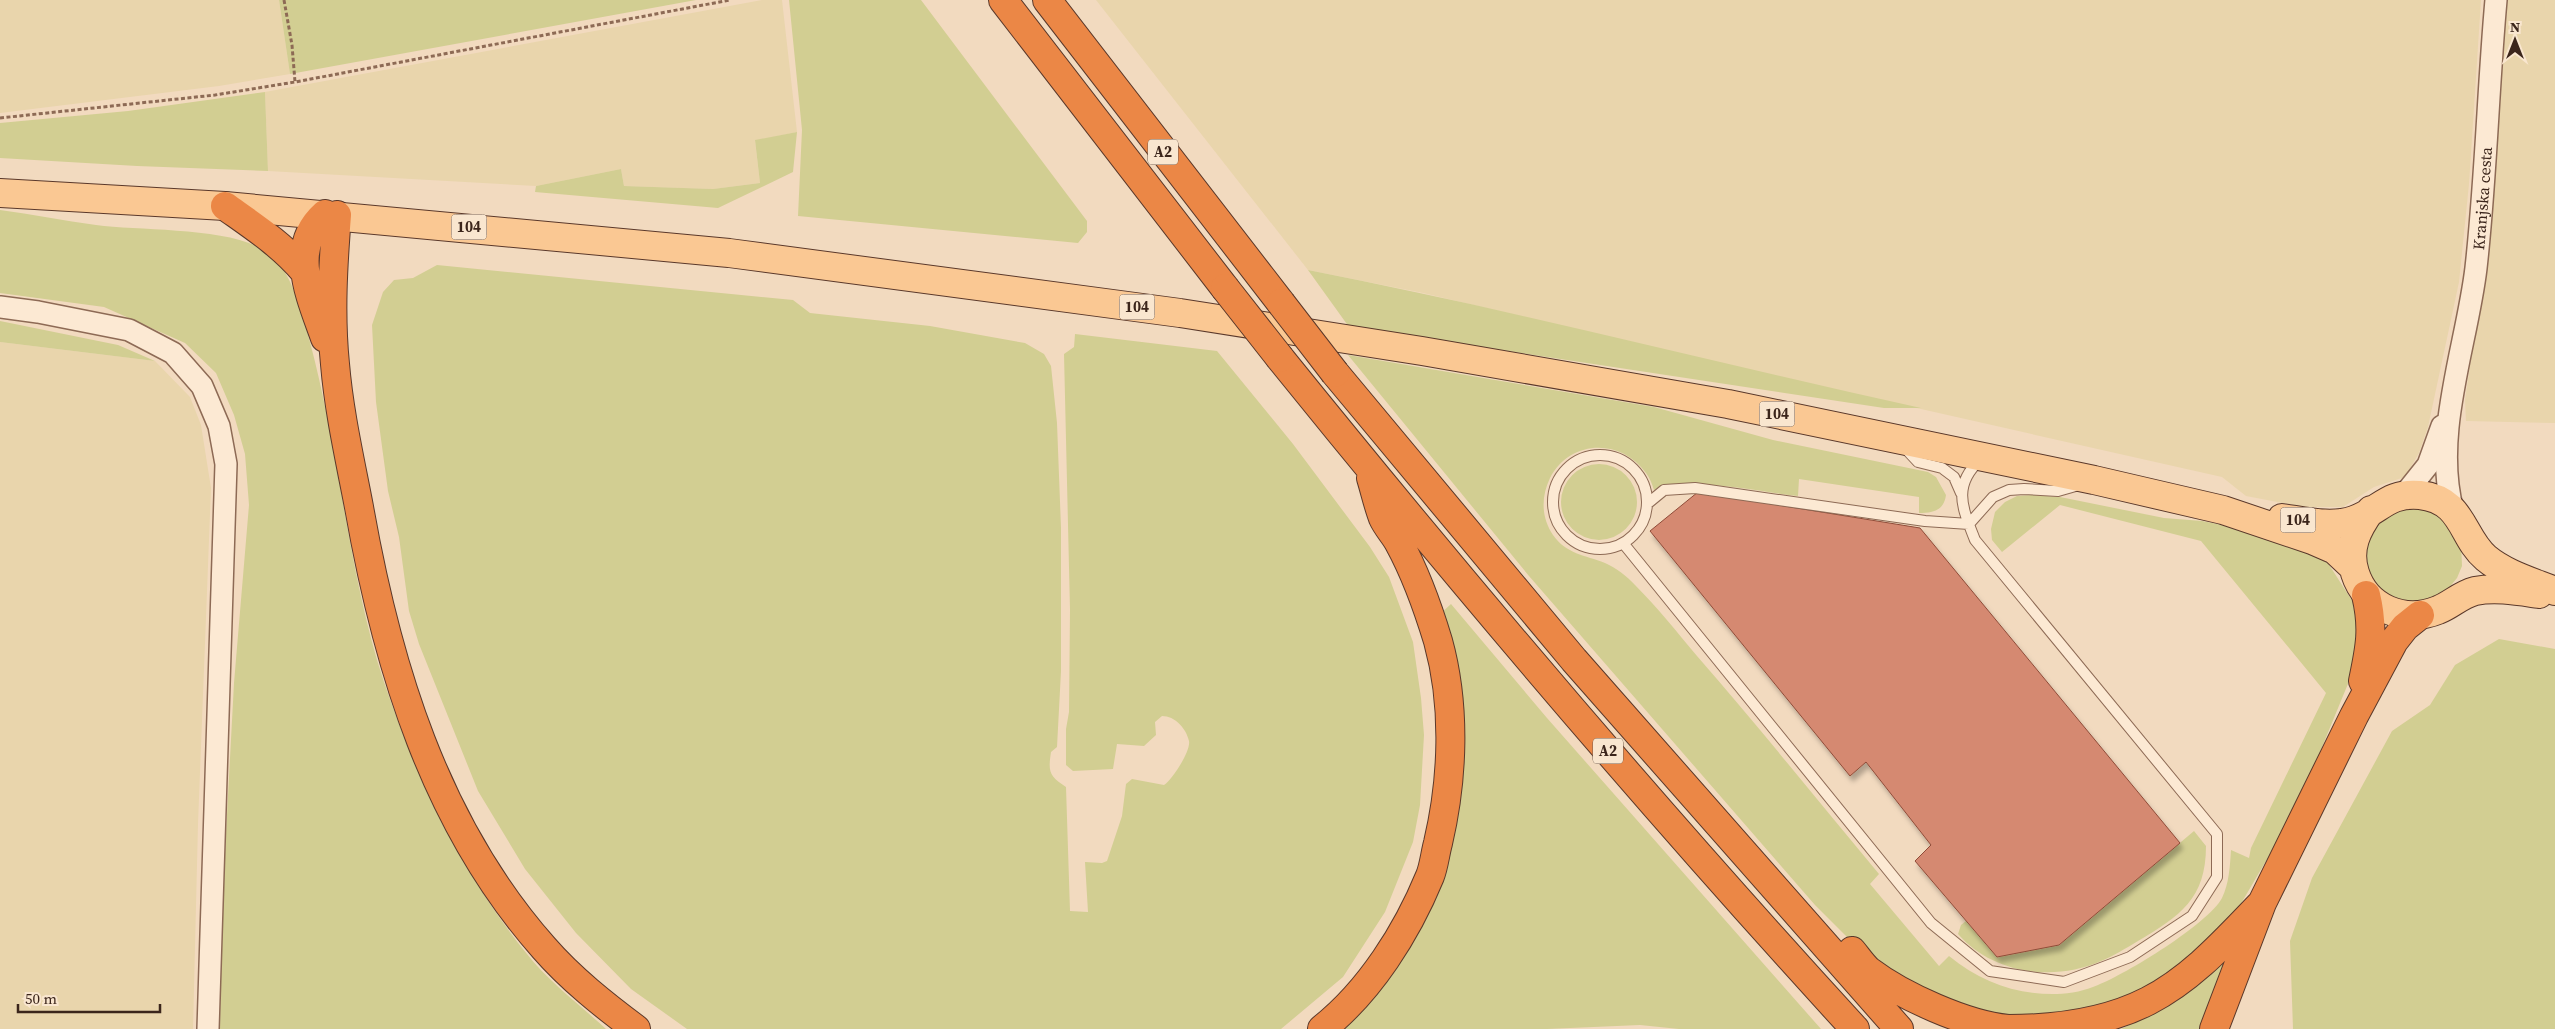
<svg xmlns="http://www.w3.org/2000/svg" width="2555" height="1029" font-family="'Source Serif 4',serif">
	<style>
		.farmland { fill: #e9d5ac }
		.green { fill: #d2ce92 }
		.building { fill: #d58971; stroke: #8f4c39; filter: url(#shadow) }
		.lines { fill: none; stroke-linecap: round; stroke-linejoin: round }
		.lane-casing { stroke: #8d6a55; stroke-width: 12 }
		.street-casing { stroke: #8d6a55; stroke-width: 24 }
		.primary-casing { stroke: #5a382a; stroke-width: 30 }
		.highway-casing { stroke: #5a382a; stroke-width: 30 }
		.path { stroke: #8d6a55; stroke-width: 3; stroke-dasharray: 4 2.5; stroke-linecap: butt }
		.lane { stroke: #fce9d3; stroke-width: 10 }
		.street { stroke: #fce9d3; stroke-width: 21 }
		.primary { stroke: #fac893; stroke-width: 28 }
		.highway { stroke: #eb8746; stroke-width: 28 }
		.highway-bridge-casing { stroke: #5a382a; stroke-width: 30; stroke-linecap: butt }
		.highway-bridge { stroke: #eb8746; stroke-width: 28 }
		.labels { text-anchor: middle; stroke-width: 4; stroke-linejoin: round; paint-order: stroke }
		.shield { fill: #f9e6cf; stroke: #745f51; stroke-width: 1 }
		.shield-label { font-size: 15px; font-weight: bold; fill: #3b251b }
		.street-label { font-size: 16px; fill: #3b251b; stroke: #f9e6cf }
	</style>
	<defs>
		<filter id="shadow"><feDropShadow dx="3" dy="5.5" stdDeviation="2.5" flood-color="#0004"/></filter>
	</defs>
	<rect width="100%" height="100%" fill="#f2dabf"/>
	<path class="farmland" d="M 0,0 L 279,0 L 290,74 L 219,86 L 0,113 Z
		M 762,0 L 782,0 L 797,132 L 755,141 L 760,183 L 713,189 L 624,186 L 621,169 L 536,186 L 268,171 L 265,92 Z
		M 1096,0 L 2481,0 L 2469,184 L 2459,282 L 2428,427 L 2419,453 L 2405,477 L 2374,487 L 2343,507 L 2304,507 L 2246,496 L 2222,477 L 1721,364 L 1423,293 L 1308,270 Z
		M 2503,0 L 2555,0 L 2555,423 L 2466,421 L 2465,400 L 2479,302 Z
		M 0,342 L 155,361 L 190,397 L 201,425 L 211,488 L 198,824 L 193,1029 L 0,1029 Z"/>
	<path class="green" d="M 279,0 L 696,0 L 290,74 Z
		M 789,0 L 921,0 L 1087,221 L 1087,232 L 1078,243 L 798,216 L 802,130 Z
		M 265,92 L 268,171 L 137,166 L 0,158 L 0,123 L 128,111 Z
		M 797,132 L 793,172 L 718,208 L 535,192 L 536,186 L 621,169 L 624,186 L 713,189 L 760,183 L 755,140 Z
		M 0,210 C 32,214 64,221 96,225 C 140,231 231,227 265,251 C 290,268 296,297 305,324 C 319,373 328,419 337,469 C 350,540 361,613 384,682 C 417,779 462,874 527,954 C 547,980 581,1006 606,1029 L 220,1029 L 221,928 L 234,683 L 249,505 L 245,454 L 234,415 L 216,373 L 185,343 L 104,307 L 0,293 Z
		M 437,265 L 793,300 L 810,313 L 930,326 L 1025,343 L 1044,354 L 1051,366 L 1057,423 L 1061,528 L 1061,671 L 1057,747 L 1051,752 C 1048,772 1049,776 1066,787 L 1070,911 L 1088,912 L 1085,862 L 1102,863 L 1107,861 L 1122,816 L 1126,784 L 1132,779 L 1164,785 C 1172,780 1191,751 1189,741 C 1186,728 1175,716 1162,716 L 1155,722 L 1156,735 L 1144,746 L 1117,744 L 1113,769 L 1073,771 L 1066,765 L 1066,729 L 1069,712 L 1070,610 L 1064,354 L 1074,347 L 1075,334 L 1217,351 L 1293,444 L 1370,547 L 1389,577 L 1413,642 L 1421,698 L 1424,735 L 1420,805 L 1413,842 L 1385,912 L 1343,977 L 1281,1029 L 687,1029 L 631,989 L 576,933 L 525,869 L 478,791 L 419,644 L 409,611 L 399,537 L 388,491 L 376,402 L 372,325 L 383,292 L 394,280 L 413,278 Z
		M 1308,270 C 1513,310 1716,363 1921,408 L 1884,408 L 1349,327 Z
		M 0,321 L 118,345 L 155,361 L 0,342 Z
		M 1348,355 L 1654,407 L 1773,440 L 1928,472 L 1936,477 L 1946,495 C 1944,510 1934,513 1919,513 L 1919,497 L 1799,479 L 1798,496 C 1759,492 1690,476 1654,490 C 1652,484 1650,478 1646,473 C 1621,438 1570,439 1550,478 C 1541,497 1541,517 1553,535 C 1566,554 1585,555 1605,563 C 1616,568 1627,576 1635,585 C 1657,607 1677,632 1697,656 C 1759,727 1818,801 1879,874 L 1870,884 L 1939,966 L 1949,956 C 1981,982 2016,995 2057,994 C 2070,994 2087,990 2098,985 C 2126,974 2208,924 2222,898 C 2229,884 2230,866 2231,850 L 2249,858 L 2251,848 L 2326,693 L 2201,541 L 2060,505 L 2002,552 L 1992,540 L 1991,529 L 1995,512 L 2005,502 L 2017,496 L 2032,495 L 2060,497 L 2164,518 L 2202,521 L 2253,531 L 2326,560 L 2360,613 L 2352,674 L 2297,808 L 2239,907 L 2214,936 L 2167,981 L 2092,1013 L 1997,1020 L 1879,969 L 1815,905 L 1529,576 Z
		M1561 502a38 38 0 1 1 76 0a38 38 0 1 1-76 0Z
		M 2403,505 L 2439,513 L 2461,542 L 2462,566 L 2457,578 L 2442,596 L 2407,606 L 2375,591 L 2360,558 L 2371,524 Z
		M 1451,604 L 1547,718 L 1821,1029 L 1679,1029 L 1640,1025 L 1547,1029 L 1339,1029 L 1445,867 L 1454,833 L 1461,799 L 1462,766 L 1439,615 Z
		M 2499,639 L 2555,649 L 2555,1029 L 2293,1029 L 2290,941 L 2312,878 L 2392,731 L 2430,705 L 2455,665 Z
		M 2194,831 L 2206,846 C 2206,899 2180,916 2138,941 C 2126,948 2114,956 2101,961 C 2054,982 1993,974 1958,934 L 1961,925 L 1966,921 L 1997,957 L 2059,945 Z
		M 2228,955 L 2204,1029 L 2121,1029 L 2177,1001 Z"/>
	<path class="building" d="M 1698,492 L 1920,528 L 2180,843 L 2059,945 L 1997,957 L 1915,861 L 1931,845 L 1866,762 L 1850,776 L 1650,531 Z"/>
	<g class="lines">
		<g class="lane-casing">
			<path id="lane" d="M 1904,447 L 1918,462 L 1942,468 L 1954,477 L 1961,493
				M1553 502a47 47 0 1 1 94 0a47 47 0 1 1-94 0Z
				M 1647,504 L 1664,490 L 1695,488 L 1925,521 L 1969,524
				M 1969,524 L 1993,497 L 2009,490 L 2024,489 L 2058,491 L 2079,485
				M 1623,543 L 1931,923 L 1990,971 L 2064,982 L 2130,957 L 2192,916 L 2217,877 L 2217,834 L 1975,540 C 1963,509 1951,486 1981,459"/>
		</g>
		<g class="street-casing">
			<g id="street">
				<path d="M 0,307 L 38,312 L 129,330 L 173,353 L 202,386 L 219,426 L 226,464 L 208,1029"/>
				<path d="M 2404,495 L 2428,465 L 2442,426"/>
				<path id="s1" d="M 2453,511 C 2432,434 2467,345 2476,268 C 2486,179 2488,89 2496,0"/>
			</g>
		</g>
		<g class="primary-casing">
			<path id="primary" d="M 0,193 L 225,206 L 729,253 L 1180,313 L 1422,351 L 1728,404 L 2094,480 L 2223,510 L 2312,540 L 2335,550 L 2352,566
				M 2371,510 C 2357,529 2347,549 2355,573 C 2366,608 2404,624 2438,610 C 2451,605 2460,595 2475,591 C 2496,587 2518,591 2539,594
				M 2282,518 C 2304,521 2332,528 2354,520 C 2380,511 2387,492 2420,495 C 2464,500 2461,537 2486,558 C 2505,574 2533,582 2555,591"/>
		</g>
		<g class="highway-casing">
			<path id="highway" d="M 1003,0 L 1225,288
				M 1047,0 L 1281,303
				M 225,206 C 253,226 281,244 304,271
				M 337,215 C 333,265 330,314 335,364 C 339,412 350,460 359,507 C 387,666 435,825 544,948 C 571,979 604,1005 636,1029
				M 325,338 C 311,298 287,248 325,214
				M 1280,358 C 1465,587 1656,812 1855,1029
				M 1335,373 L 1574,660 L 1899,1029
				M 2363,681 C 2370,648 2374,628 2366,595
				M 1852,951 C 1857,957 1863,966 1869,971 C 1902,996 1966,1025 2008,1029 C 2054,1029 2107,1022 2148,1001 C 2193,978 2227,939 2262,903
				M 1322,1029 C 1370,991 1407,932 1430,876 C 1434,866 1435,854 1438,843 C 1453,779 1456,706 1438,641 C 1428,608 1416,574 1399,543 C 1395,535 1387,527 1383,518 C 1378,505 1375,491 1371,478
				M 2214,1029 L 2262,903 L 2354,716 L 2394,641 L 2405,627 L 2420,615"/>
		</g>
		<path class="path" d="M 284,0 L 292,45 L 295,82
			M 0,118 L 215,95 L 295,82 L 730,0"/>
		<use href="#lane" class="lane"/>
		<use href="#street" class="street"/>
		<use href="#primary" class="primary"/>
		<use href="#highway" class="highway"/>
		<g class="highway-bridge-casing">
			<path id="highway-bridge" d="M 1225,288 L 1280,358
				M 1281,303 L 1335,373"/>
		</g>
		<use href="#highway-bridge" class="highway-bridge"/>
	</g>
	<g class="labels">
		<g class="shield">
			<rect x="1148" y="139.5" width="30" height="25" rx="4"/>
			<rect x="451.5" y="214.5" width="35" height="25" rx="4"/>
			<rect x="1119.5" y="294.5" width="35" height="25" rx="4"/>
			<rect x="1759.5" y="401.5" width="35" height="25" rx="4"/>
			<rect x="2280.5" y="507.5" width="35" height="25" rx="4"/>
			<rect x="1593" y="738.5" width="30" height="25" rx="4"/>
		</g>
		<g class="shield-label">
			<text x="1163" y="157">A2</text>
			<text x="469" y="232">104</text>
			<text x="1137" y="312">104</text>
			<text x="1777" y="419">104</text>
			<text x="2298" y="525">104</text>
			<text x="1608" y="756">A2</text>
		</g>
		<g class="street-label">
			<text dy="6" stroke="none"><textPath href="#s1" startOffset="316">Kranjska cesta</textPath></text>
		</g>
	</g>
	<g transform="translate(2515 40)" stroke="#f9e6cf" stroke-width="4" paint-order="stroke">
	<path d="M0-4L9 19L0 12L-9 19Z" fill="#3b251b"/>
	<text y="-8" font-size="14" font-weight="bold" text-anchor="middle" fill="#3b251b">N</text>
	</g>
	<path d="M18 1004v8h142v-8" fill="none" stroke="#3b251b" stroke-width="2.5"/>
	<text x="25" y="1004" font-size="15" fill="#3b251b" stroke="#f9e6cf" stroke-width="4" paint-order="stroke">50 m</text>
</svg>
